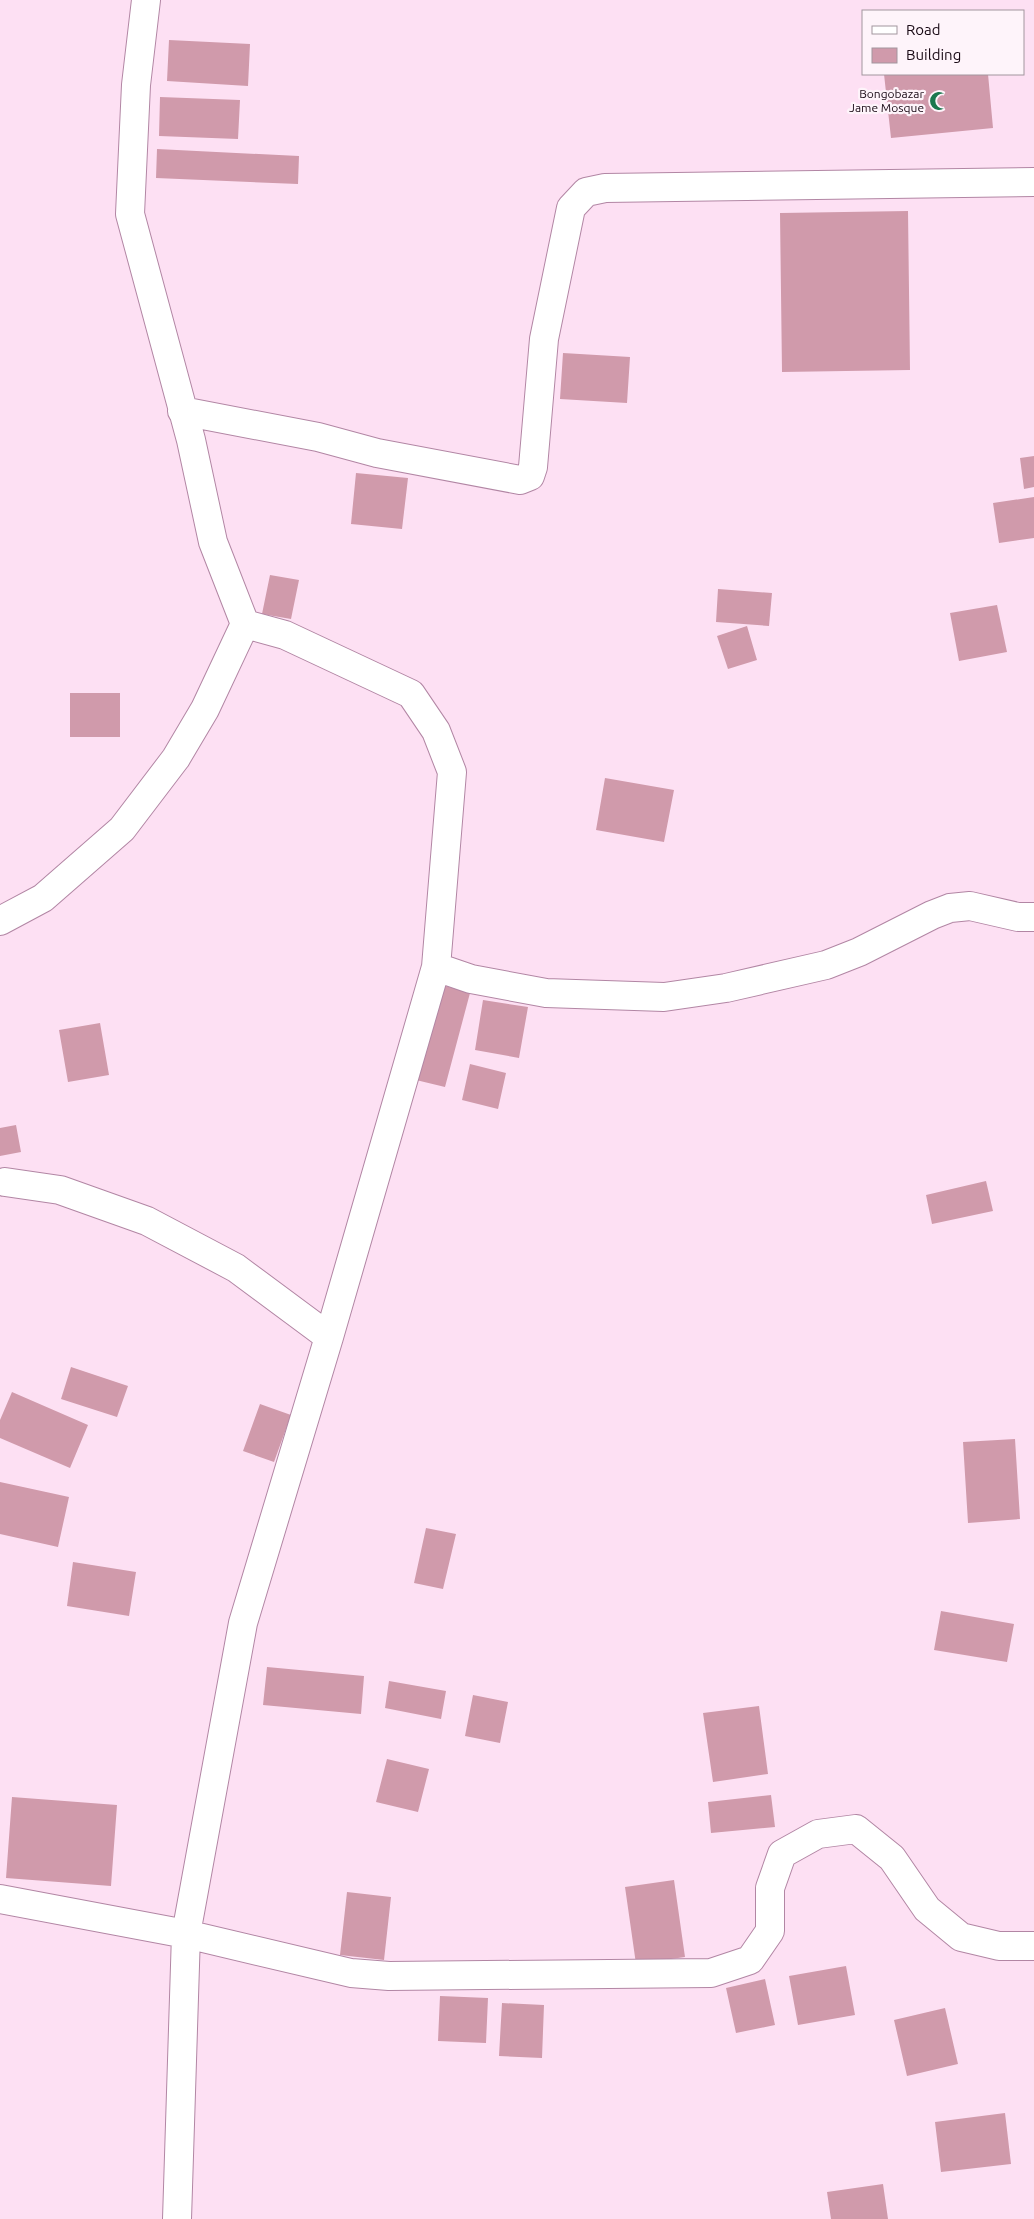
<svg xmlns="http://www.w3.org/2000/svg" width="1034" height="2219" font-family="Ubuntu,sans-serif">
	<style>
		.building { fill: #d09aab }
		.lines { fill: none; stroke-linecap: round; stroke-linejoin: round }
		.street-casing { stroke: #b286a4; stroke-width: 30 }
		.street { stroke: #fff; stroke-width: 28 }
		.labels { text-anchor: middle; stroke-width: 4.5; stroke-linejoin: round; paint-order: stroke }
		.poi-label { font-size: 12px; fill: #180914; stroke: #fef4fa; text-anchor: end }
	</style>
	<rect width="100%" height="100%" fill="#fde0f3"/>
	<path class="building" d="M 169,40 L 250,44 L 248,86 L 167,81 Z
		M 884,74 L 988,74 L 993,128 L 891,138 Z
		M 160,97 L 240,100 L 238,139 L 159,136 Z
		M 157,149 L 299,156 L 298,184 L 156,178 Z
		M 908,211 L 910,370 L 782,372 L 780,213 Z
		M 563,353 L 630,357 L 627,403 L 560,399 Z
		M 1034,456 L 1034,487 L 1024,489 L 1020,458 Z
		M 356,473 L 408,478 L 402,529 L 351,524 Z
		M 1034,497 L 1034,538 L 999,543 L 993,503 Z
		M 270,575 L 299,580 L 291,619 L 262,614 Z
		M 718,589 L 772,593 L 769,626 L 716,622 Z
		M 997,605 L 1007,652 L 959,661 L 950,613 Z
		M 747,626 L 757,660 L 728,669 L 717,636 Z
		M 70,693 L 120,693 L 120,737 L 70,737 Z
		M 605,778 L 674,790 L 664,842 L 596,830 Z
		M 442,985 L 470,993 L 445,1087 L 416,1080 Z
		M 483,1000 L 528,1007 L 519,1058 L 475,1050 Z
		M 100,1023 L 109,1075 L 68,1082 L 59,1030 Z
		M 470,1064 L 506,1073 L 498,1109 L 462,1100 Z
		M 16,1125 L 21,1152 L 0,1156 L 0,1128 Z
		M 986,1181 L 993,1211 L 932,1224 L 926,1195 Z
		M 71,1367 L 128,1386 L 117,1417 L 61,1399 Z
		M 12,1392 L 88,1425 L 70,1468 L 0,1438 L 0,1420 Z
		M 260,1404 L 291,1415 L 274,1462 L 243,1451 Z
		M 1015,1439 L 1020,1519 L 968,1523 L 963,1442 Z
		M 0,1482 L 69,1497 L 58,1547 L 0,1534 Z
		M 426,1528 L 456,1534 L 443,1589 L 414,1583 Z
		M 73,1562 L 136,1572 L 129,1616 L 67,1606 Z
		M 941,1611 L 1014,1624 L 1007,1662 L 934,1650 Z
		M 267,1667 L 364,1676 L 361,1714 L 263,1705 Z
		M 389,1681 L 446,1691 L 441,1719 L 385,1708 Z
		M 473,1695 L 508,1702 L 500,1743 L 465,1736 Z
		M 759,1706 L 768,1774 L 713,1782 L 703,1713 Z
		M 387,1759 L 429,1769 L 418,1812 L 376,1802 Z
		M 771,1795 L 775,1827 L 711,1833 L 708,1802 Z
		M 12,1797 L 117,1805 L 111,1886 L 6,1878 Z
		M 674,1880 L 685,1957 L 636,1964 L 625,1887 Z
		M 347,1892 L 391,1897 L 384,1960 L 340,1955 Z
		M 846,1966 L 855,2015 L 798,2025 L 789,1976 Z
		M 765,1979 L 775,2025 L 736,2033 L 726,1988 Z
		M 440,1996 L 488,1998 L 486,2043 L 438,2041 Z
		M 502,2003 L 544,2005 L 542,2058 L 499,2056 Z
		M 945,2008 L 958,2064 L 907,2076 L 894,2020 Z
		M 1005,2113 L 1011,2164 L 941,2172 L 935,2122 Z
		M 883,2184 L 888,2219 L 831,2219 L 827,2192 Z"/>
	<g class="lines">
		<g class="street-casing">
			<path id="street" d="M 146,0 L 136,85 L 130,214 L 191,440 L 213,542 L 245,624 L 285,635 L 411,694 L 436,731 L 452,772 L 436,967 L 329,1337 L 243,1623 L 186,1934 L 177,2219
				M 182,411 L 318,437 L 377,453 L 520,480 L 530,476 L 533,467 L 544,339 L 571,208 L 586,192 L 605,188 L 1034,182
				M 0,921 L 43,898 L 122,829 L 176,758 L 205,709 L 245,624
				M 436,967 L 471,979 L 546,993 L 664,997 L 726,988 L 826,965 L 859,952 L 932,915 L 950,908 L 970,906 L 1018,917 L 1034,917
				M 5,1182 L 60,1190 L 147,1221 L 236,1268 L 329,1337
				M 0,1899 L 186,1934 L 351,1973 L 389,1976 L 711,1973 L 750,1960 L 770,1931 L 770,1888 L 782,1854 L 818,1834 L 856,1829 L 892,1858 L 927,1909 L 961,1937 L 999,1946 L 1034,1946"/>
		</g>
		<use href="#street" class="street"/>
	</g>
	<defs>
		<g id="mosque-bare" transform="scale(1.5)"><path d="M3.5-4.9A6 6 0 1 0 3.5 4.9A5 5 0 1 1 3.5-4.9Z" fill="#1b784e" stroke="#fef4fa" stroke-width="2.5" paint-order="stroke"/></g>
	</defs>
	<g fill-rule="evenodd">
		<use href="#mosque-bare" x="939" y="101"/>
	</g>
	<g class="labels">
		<g class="poi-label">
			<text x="924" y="98">Bongobazar<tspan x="924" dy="14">Jame Mosque</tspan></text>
		</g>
	</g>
	<rect x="862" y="10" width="162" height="65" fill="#fef4fa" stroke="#a2969e"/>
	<rect x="872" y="26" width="25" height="8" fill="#ffffff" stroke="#a2969e"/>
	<text x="906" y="35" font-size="15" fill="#180914">Road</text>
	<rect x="872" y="48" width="25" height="15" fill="#d09aab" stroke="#a2969e"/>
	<text x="906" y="60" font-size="15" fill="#180914">Building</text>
</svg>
